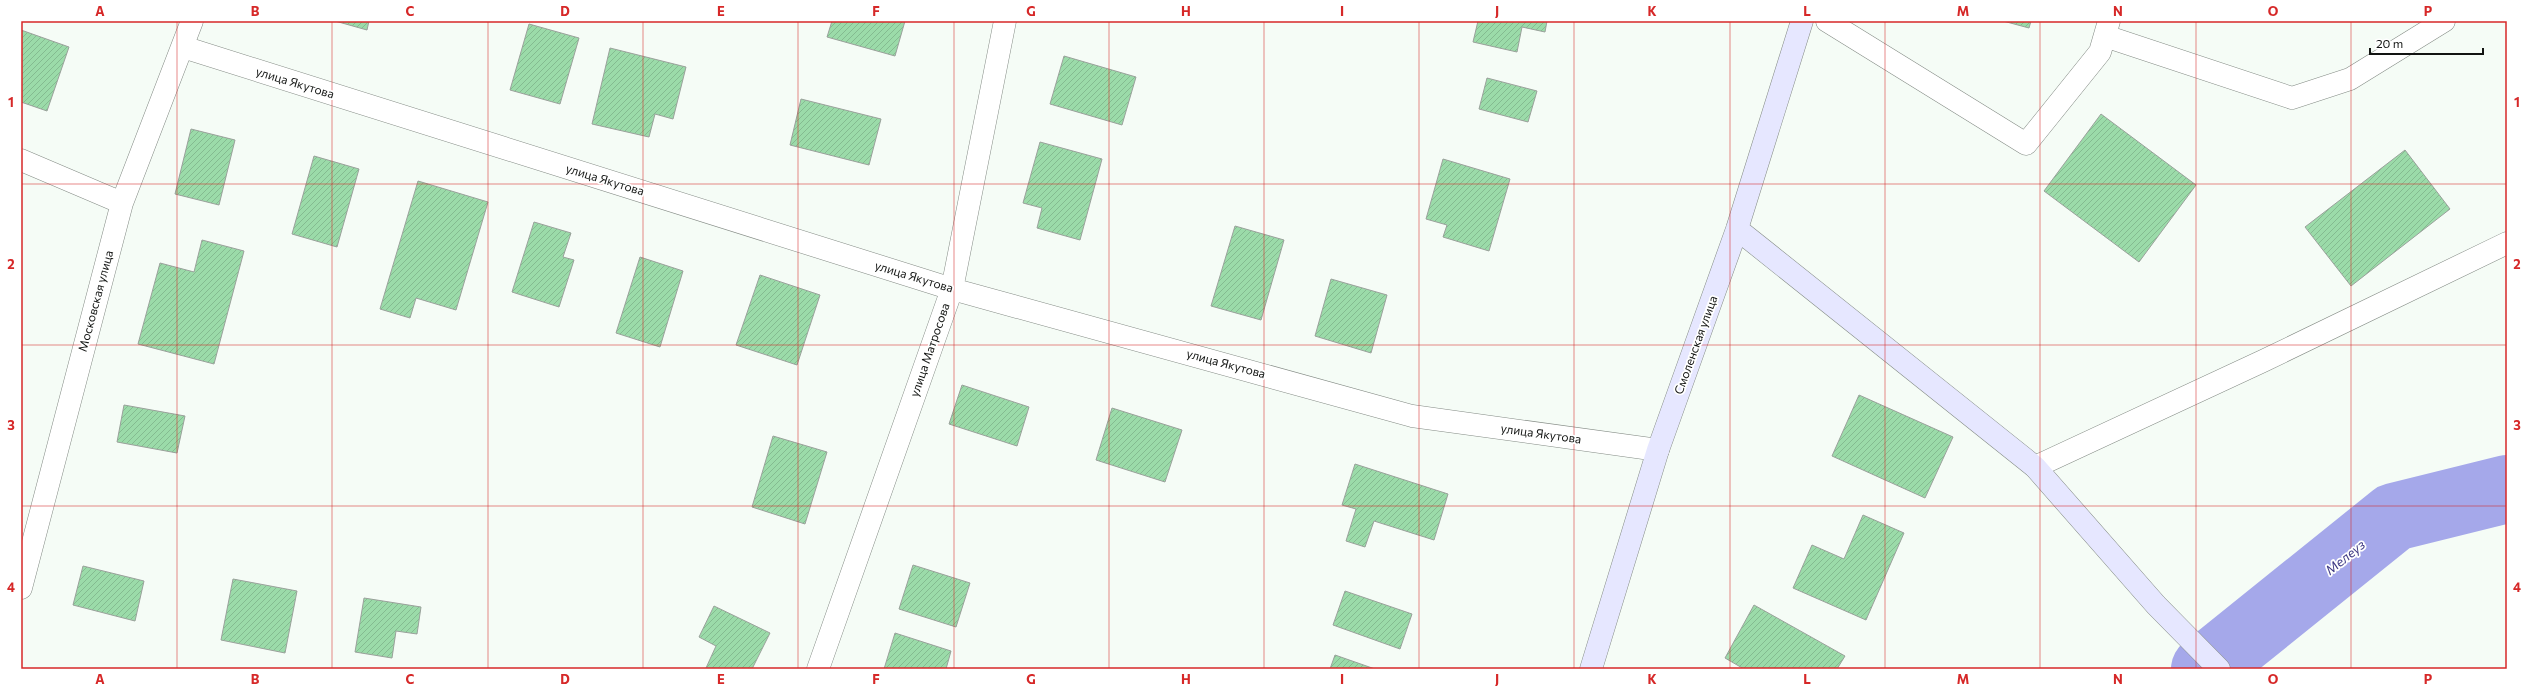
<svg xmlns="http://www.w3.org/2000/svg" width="2528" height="690" font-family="Commissioner,sans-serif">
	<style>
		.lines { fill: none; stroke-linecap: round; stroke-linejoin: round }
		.river { stroke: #a5a8ea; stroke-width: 68 }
		.building { fill: url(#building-hatch); stroke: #9aa19b }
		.lane-casing { stroke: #848b85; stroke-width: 23 }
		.street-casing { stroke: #848b85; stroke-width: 23 }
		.secondary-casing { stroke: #848b85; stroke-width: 23 }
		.lane { stroke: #fff; stroke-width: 22 }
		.street { stroke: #fff; stroke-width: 22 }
		.secondary { stroke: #e6e7ff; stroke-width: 22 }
		.grid { fill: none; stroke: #d62828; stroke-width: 1; stroke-opacity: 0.55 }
		.labels { text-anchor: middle; stroke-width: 3.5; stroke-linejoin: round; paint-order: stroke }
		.street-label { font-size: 12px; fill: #121412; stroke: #fff }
		.water-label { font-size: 13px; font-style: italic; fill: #3c3783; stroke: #fff }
		.neatline { fill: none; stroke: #d62828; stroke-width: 1.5 }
		.grid-label { font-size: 13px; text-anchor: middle; font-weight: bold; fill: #d62828 }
	</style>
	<defs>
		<pattern id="building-hatch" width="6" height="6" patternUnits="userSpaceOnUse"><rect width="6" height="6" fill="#9bdba9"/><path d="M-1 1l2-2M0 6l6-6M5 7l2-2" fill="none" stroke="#84bb90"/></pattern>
	</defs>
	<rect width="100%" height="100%" fill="#f5fcf6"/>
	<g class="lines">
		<path class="river" d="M 2205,669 L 2394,517 L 2507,489"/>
	</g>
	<path class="building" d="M 335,21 L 369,21 L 367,30 Z
		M 832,21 L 905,21 L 895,56 L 827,37 Z
		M 1478,21 L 1547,21 L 1545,32 L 1522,27 L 1517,52 L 1473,42 Z
		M 2003,21 L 2031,21 L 2029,28 Z
		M 529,24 L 579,38 L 560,104 L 510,90 Z
		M 21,30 L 69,47 L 47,111 L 21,102 Z
		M 610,48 L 686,67 L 673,119 L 655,114 L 649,137 L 592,124 Z
		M 1064,56 L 1136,77 L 1122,125 L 1050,104 Z
		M 1487,78 L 1537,91 L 1528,122 L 1479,109 Z
		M 801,99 L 881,119 L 869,165 L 790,145 Z
		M 2101,114 L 2196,185 L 2139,262 L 2044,191 Z
		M 191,129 L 235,140 L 219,205 L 175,194 Z
		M 1040,142 L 1102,159 L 1080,240 L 1037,228 L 1042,208 L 1023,203 Z
		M 2405,150 L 2450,209 L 2351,286 L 2305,227 Z
		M 314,156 L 359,169 L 337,247 L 292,234 Z
		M 1443,159 L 1510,179 L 1489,251 L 1443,237 L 1447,225 L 1426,219 Z
		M 418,181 L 488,202 L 456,310 L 416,298 L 410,318 L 380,309 Z
		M 534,222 L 571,233 L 563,257 L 574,260 L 559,307 L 512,292 Z
		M 1235,226 L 1284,240 L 1261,320 L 1211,306 Z
		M 202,240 L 244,251 L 214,364 L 138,344 L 160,263 L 194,272 Z
		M 640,257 L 683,271 L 660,347 L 616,333 Z
		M 760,275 L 820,295 L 797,365 L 736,345 Z
		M 1331,279 L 1387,295 L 1371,353 L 1315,336 Z
		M 962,385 L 1029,407 L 1017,446 L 949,424 Z
		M 1859,395 L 1953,437 L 1925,498 L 1832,456 Z
		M 124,405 L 185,416 L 177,453 L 117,442 Z
		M 1112,408 L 1182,430 L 1165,482 L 1096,460 Z
		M 773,436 L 827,452 L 805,524 L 752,507 Z
		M 1355,464 L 1448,494 L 1434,540 L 1374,521 L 1365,547 L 1346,541 L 1356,509 L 1342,505 Z
		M 1863,515 L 1904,533 L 1866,620 L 1793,588 L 1812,545 L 1844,559 Z
		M 913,565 L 970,583 L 956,627 L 899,609 Z
		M 83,566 L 144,581 L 135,621 L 73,605 Z
		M 233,579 L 297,591 L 285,653 L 221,640 Z
		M 1345,591 L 1412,614 L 1400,649 L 1333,625 Z
		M 364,598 L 421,607 L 417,634 L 396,631 L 392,658 L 355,652 Z
		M 1754,605 L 1845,656 L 1837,669 L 1744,669 L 1725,658 Z
		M 714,606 L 770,633 L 752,669 L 706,668 L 716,646 L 699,637 Z
		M 895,633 L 951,651 L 946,669 L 884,669 Z
		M 1335,655 L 1375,669 L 1330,669 Z"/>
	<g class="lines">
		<g class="lane-casing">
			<path id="lane" d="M 1827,21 L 2026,144 L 2100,52 L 2109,21
				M 2105,36 L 2292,98 L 2350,79 L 2444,21
				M 2035,467 L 2263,361 L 2507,243"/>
		</g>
		<g class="street-casing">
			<path id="street" d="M 183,47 L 952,289 L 1412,416 L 1658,450
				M 21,160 L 122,203
				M 21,588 L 122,203 L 192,21
				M 818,669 L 952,289 L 1005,21"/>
		</g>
		<g class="secondary-casing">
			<path id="secondary" d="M 1737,229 L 2035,467 L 2156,605 L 2219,669
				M 1591,669 L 1658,450 L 1737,229 L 1802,21"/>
		</g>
		<use href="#lane" class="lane"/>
		<use href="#street" class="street"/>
		<use href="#secondary" class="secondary"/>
	</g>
	<path class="grid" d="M 177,21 L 177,669M 332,21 L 332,669M 488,21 L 488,669M 643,21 L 643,669M 798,21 L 798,669M 954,21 L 954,669M 1109,21 L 1109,669M 1264,21 L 1264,669M 1419,21 L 1419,669M 1574,21 L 1574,669M 1730,21 L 1730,669M 1885,21 L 1885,669M 2040,21 L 2040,669M 2196,21 L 2196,669M 2351,21 L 2351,669M 21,184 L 2507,184M 21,345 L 2507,345M 21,506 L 2507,506"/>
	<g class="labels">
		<g class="street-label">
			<text transform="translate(295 83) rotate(17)" y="4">улица Якутова</text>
			<text transform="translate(605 180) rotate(17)" y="4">улица Якутова</text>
			<text transform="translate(914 277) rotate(17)" y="4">улица Якутова</text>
			<text transform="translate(96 301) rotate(-75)" y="4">Московская улица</text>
			<text transform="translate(1696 345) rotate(-70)" y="4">Смоленская улица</text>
			<text transform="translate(930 350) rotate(-71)" y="4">улица Матросова</text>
			<text transform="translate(1226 364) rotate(15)" y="4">улица Якутова</text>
			<text transform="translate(1541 434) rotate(8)" y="4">улица Якутова</text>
		</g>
		<g class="water-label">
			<text transform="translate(2345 557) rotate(-39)" y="5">Мелеуз</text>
		</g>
	</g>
	<rect width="2528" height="690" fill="none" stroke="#ffffff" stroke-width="44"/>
	<path d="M2370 48v6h113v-6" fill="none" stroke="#121412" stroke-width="2"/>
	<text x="2376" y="48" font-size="12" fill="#121412" stroke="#ffffff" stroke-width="3" paint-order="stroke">20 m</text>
	<rect x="22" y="22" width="2484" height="646" class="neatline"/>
	<g class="grid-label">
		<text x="100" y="16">A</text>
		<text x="255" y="16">B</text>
		<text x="410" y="16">C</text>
		<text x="565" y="16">D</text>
		<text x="721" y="16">E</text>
		<text x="876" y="16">F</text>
		<text x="1031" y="16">G</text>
		<text x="1186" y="16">H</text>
		<text x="1342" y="16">I</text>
		<text x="1497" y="16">J</text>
		<text x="1652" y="16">K</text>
		<text x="1807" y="16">L</text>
		<text x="1963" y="16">M</text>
		<text x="2118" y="16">N</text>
		<text x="2273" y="16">O</text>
		<text x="2428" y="16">P</text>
		<text x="11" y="107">1</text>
		<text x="2517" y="107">1</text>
		<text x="11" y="269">2</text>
		<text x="2517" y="269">2</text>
		<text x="11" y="430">3</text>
		<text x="2517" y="430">3</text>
		<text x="11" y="592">4</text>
		<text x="2517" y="592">4</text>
		<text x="100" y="684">A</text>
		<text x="255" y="684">B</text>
		<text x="410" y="684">C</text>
		<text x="565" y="684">D</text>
		<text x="721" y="684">E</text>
		<text x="876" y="684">F</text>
		<text x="1031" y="684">G</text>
		<text x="1186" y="684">H</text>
		<text x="1342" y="684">I</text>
		<text x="1497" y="684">J</text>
		<text x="1652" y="684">K</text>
		<text x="1807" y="684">L</text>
		<text x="1963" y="684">M</text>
		<text x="2118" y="684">N</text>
		<text x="2273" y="684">O</text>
		<text x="2428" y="684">P</text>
	</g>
</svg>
